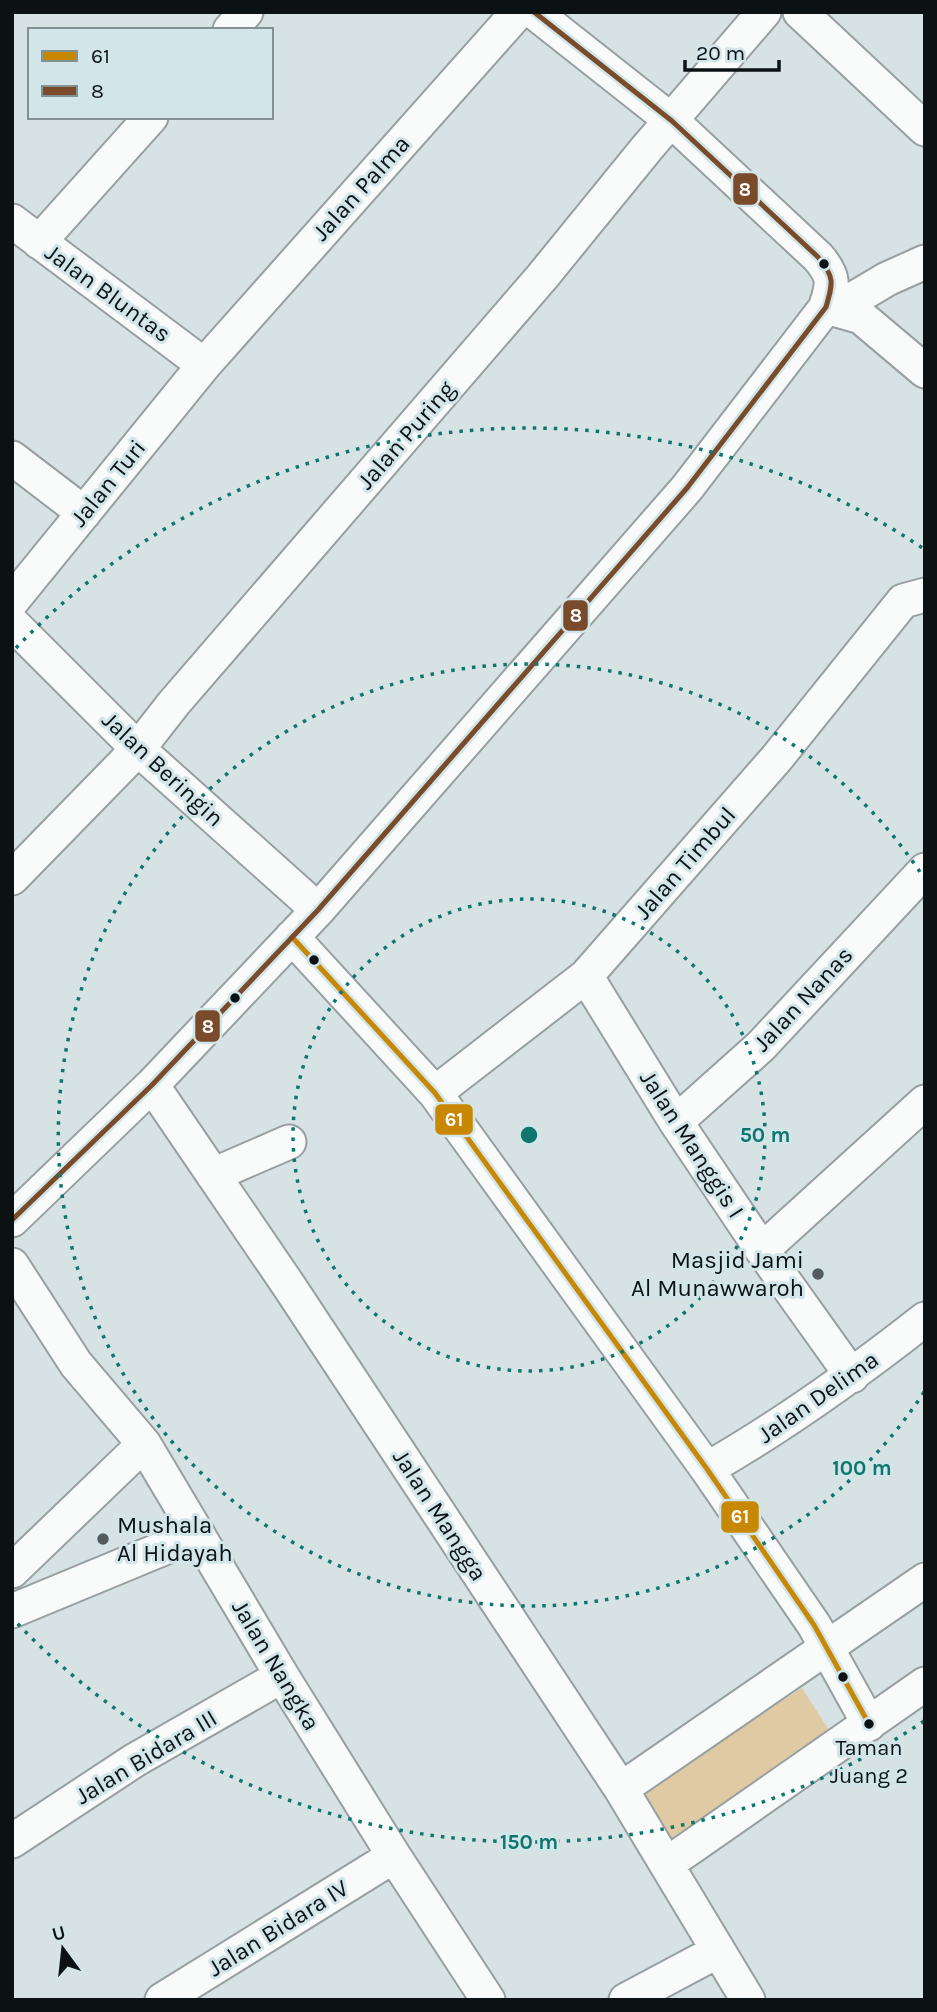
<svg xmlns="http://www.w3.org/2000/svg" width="937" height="2012" font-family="Karla,sans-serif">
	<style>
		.green { fill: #e0caa4 }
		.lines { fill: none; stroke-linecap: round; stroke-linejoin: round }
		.minor-casing { stroke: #979fa1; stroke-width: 37 }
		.minor { stroke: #f9fbfb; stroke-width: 33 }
		.bus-1-casing { stroke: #d2e5e9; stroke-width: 10 }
		.bus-2-casing { stroke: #d2e5e9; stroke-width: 10 }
		.bus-1 { stroke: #c88804; stroke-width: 5 }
		.bus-2 { stroke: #7a4b2a; stroke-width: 5 }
		.ring { fill: none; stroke: #0f766e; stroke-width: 3.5; stroke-dasharray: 3.5 7 }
		.bus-dot { fill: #0c1214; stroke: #d2e5e9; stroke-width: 2.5 }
		.poi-dot { fill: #535b5d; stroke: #d2e5e9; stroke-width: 2.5 }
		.labels { text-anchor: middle; stroke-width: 6; stroke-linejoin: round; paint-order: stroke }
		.bus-label { font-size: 22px; fill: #0c1214; stroke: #d2e5e9 }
		.street-label { font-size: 24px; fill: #0c1214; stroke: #d2e5e9 }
		.poi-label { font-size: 24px; fill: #0c1214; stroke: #d2e5e9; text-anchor: end }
		.centre { fill: #0f766e; stroke: #d2e5e9; stroke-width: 3.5 }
		.ring-label { font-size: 21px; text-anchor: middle; font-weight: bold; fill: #0f766e; stroke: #d2e5e9; stroke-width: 6; stroke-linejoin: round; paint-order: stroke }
		.line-badge { stroke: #d2e5e9; stroke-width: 2.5 }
		.badge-label { font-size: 19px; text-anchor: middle; font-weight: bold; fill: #fff }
	</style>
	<rect width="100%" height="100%" fill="#d7e2e4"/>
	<path class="green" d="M 802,1688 L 832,1735 L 668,1840 L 638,1794 Z"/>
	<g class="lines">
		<g class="minor-casing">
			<path id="minor" d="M 800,12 L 925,129
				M 230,30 L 246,12
				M 12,221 L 204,365
				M 39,242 L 151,117
				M 827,302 L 850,301 L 887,279 L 925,262
				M 826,307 L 861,317 L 925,371
				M 12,458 L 84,513
				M 12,601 L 204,365 L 518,12
				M 12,623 L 138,749 L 318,910
				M 12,878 L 138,749 L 174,703 L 542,277 L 647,148 L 764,12
				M 292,937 L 435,1093 L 707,1469 L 814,1625 L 869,1724
				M 586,976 L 676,1122 L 762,1250 L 852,1376
				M 152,1085 L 289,1286 L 621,1789 L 748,2000
				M 435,1093 L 586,976 L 776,759 L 903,601 L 925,595
				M 676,1122 L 761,1046 L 925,870
				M 213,1175 L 289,1142
				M 12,1220 L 152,1085 L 318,910 L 687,488 L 826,307 C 833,283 835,277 818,257 L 672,121 L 534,12
				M 762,1250 L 925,1102
				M 12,1265 L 76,1364 L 144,1444 L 282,1676 L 394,1856 L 488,2000
				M 707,1469 C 784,1425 855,1374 925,1319
				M 12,1571 L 144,1444
				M 12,1611 L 198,1534
				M 621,1789 L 925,1580
				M 12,1841 L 135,1760 L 282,1676
				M 667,1864 L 925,1684
				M 162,2000 L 394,1856
				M 626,2000 L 718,1951"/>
		</g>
		<use href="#minor" class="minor"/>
		<g class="bus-1-casing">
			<path id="bus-1" d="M 292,937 L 435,1093 L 707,1469 L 814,1625 L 869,1724"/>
		</g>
		<g class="bus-2-casing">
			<path id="bus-2" d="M 12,1220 L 152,1085 L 318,910 L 687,488 L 826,307 C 833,283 835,277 818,257 L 672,121 L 534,12"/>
		</g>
		<use href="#bus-1" class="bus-1"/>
		<use href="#bus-2" class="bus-2"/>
	</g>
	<g class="ring">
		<circle cx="529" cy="1135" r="236"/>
		<path d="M924 1392A471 471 0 1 1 924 878"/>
		<path d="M924 1721A707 707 0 0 1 16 1622M16 648A707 707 0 0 1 924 549"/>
	</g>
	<g class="bus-dot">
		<circle cx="824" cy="264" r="6"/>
		<circle cx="314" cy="960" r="6"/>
		<circle cx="235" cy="998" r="6"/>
		<circle cx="843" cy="1677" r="6"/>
		<circle cx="869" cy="1724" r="6"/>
	</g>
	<g class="poi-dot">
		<circle cx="818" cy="1274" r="7"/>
		<circle cx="103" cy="1539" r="7"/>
	</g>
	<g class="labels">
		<g class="bus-label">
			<text x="869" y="1755">Taman<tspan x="869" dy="28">Juang 2</tspan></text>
		</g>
		<g class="street-label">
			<text transform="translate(361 188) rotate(-48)" y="8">Jalan Palma</text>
			<text transform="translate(108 293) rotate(36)" y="8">Jalan Bluntas</text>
			<text transform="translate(406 435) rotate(-49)" y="8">Jalan Puring</text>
			<text transform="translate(108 483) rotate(-51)" y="8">Jalan Turi</text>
			<text transform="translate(163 769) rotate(43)" y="8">Jalan Beringin</text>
			<text transform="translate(685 863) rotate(-49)" y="8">Jalan Timbul</text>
			<text transform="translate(803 999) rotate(-47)" y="8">Jalan Nanas</text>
			<text transform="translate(692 1144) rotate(57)" y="8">Jalan Manggis I</text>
			<text transform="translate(818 1397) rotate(-35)" y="8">Jalan Delima</text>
			<text transform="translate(440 1515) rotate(57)" y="8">Jalan Mangga</text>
			<text transform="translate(276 1665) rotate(59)" y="8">Jalan Nangka</text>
			<text transform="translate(146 1757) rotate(-31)" y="8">Jalan Bidara III</text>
			<text transform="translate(278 1928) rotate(-32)" y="8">Jalan Bidara IV</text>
		</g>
		<g class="poi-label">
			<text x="804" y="1268">Masjid Jami<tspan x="804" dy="28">Al Munawwaroh</tspan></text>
			<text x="117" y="1533" text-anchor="start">Mushala<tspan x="117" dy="28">Al Hidayah</tspan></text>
		</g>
	</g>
	<circle cx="529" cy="1135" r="10" class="centre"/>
	<g class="ring-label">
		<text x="765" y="1142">50 m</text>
		<text x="862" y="1475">100 m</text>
		<text x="529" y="1849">150 m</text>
	</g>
	<g class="line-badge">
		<rect x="732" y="172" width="27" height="34" rx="7" fill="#7a4b2a"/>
		<rect x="562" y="599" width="27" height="33" rx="7" fill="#7a4b2a"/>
		<rect x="194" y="1009" width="27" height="34" rx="7" fill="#7a4b2a"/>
		<rect x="434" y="1103" width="40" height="33" rx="7" fill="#c88804"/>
		<rect x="720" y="1500" width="40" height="34" rx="7" fill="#c88804"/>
	</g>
	<g class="badge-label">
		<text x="745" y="196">8</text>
		<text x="576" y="622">8</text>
		<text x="208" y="1033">8</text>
		<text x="454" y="1126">61</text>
		<text x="740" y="1523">61</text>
	</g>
	<rect width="937" height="2012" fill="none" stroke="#0c1214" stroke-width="28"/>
	<rect x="28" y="28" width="245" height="91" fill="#d2e5e9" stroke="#839194" stroke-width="2"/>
	<rect x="42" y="51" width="35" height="10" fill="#c88804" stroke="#839194" stroke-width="2"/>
	<text x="91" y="63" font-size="21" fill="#0c1214">61</text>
	<rect x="42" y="86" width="35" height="10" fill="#7a4b2a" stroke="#839194" stroke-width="2"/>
	<text x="91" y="98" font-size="21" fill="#0c1214">8</text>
	<g transform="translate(63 1949) rotate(345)" stroke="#d2e5e9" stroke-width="5" paint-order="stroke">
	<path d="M0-5L12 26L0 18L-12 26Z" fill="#0c1214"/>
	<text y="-10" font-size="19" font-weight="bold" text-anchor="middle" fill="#0c1214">U</text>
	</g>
	<path d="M685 60v10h94v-10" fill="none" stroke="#0c1214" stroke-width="3.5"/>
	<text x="696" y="60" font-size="21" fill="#0c1214" stroke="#d2e5e9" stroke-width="5" paint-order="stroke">20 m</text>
</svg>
